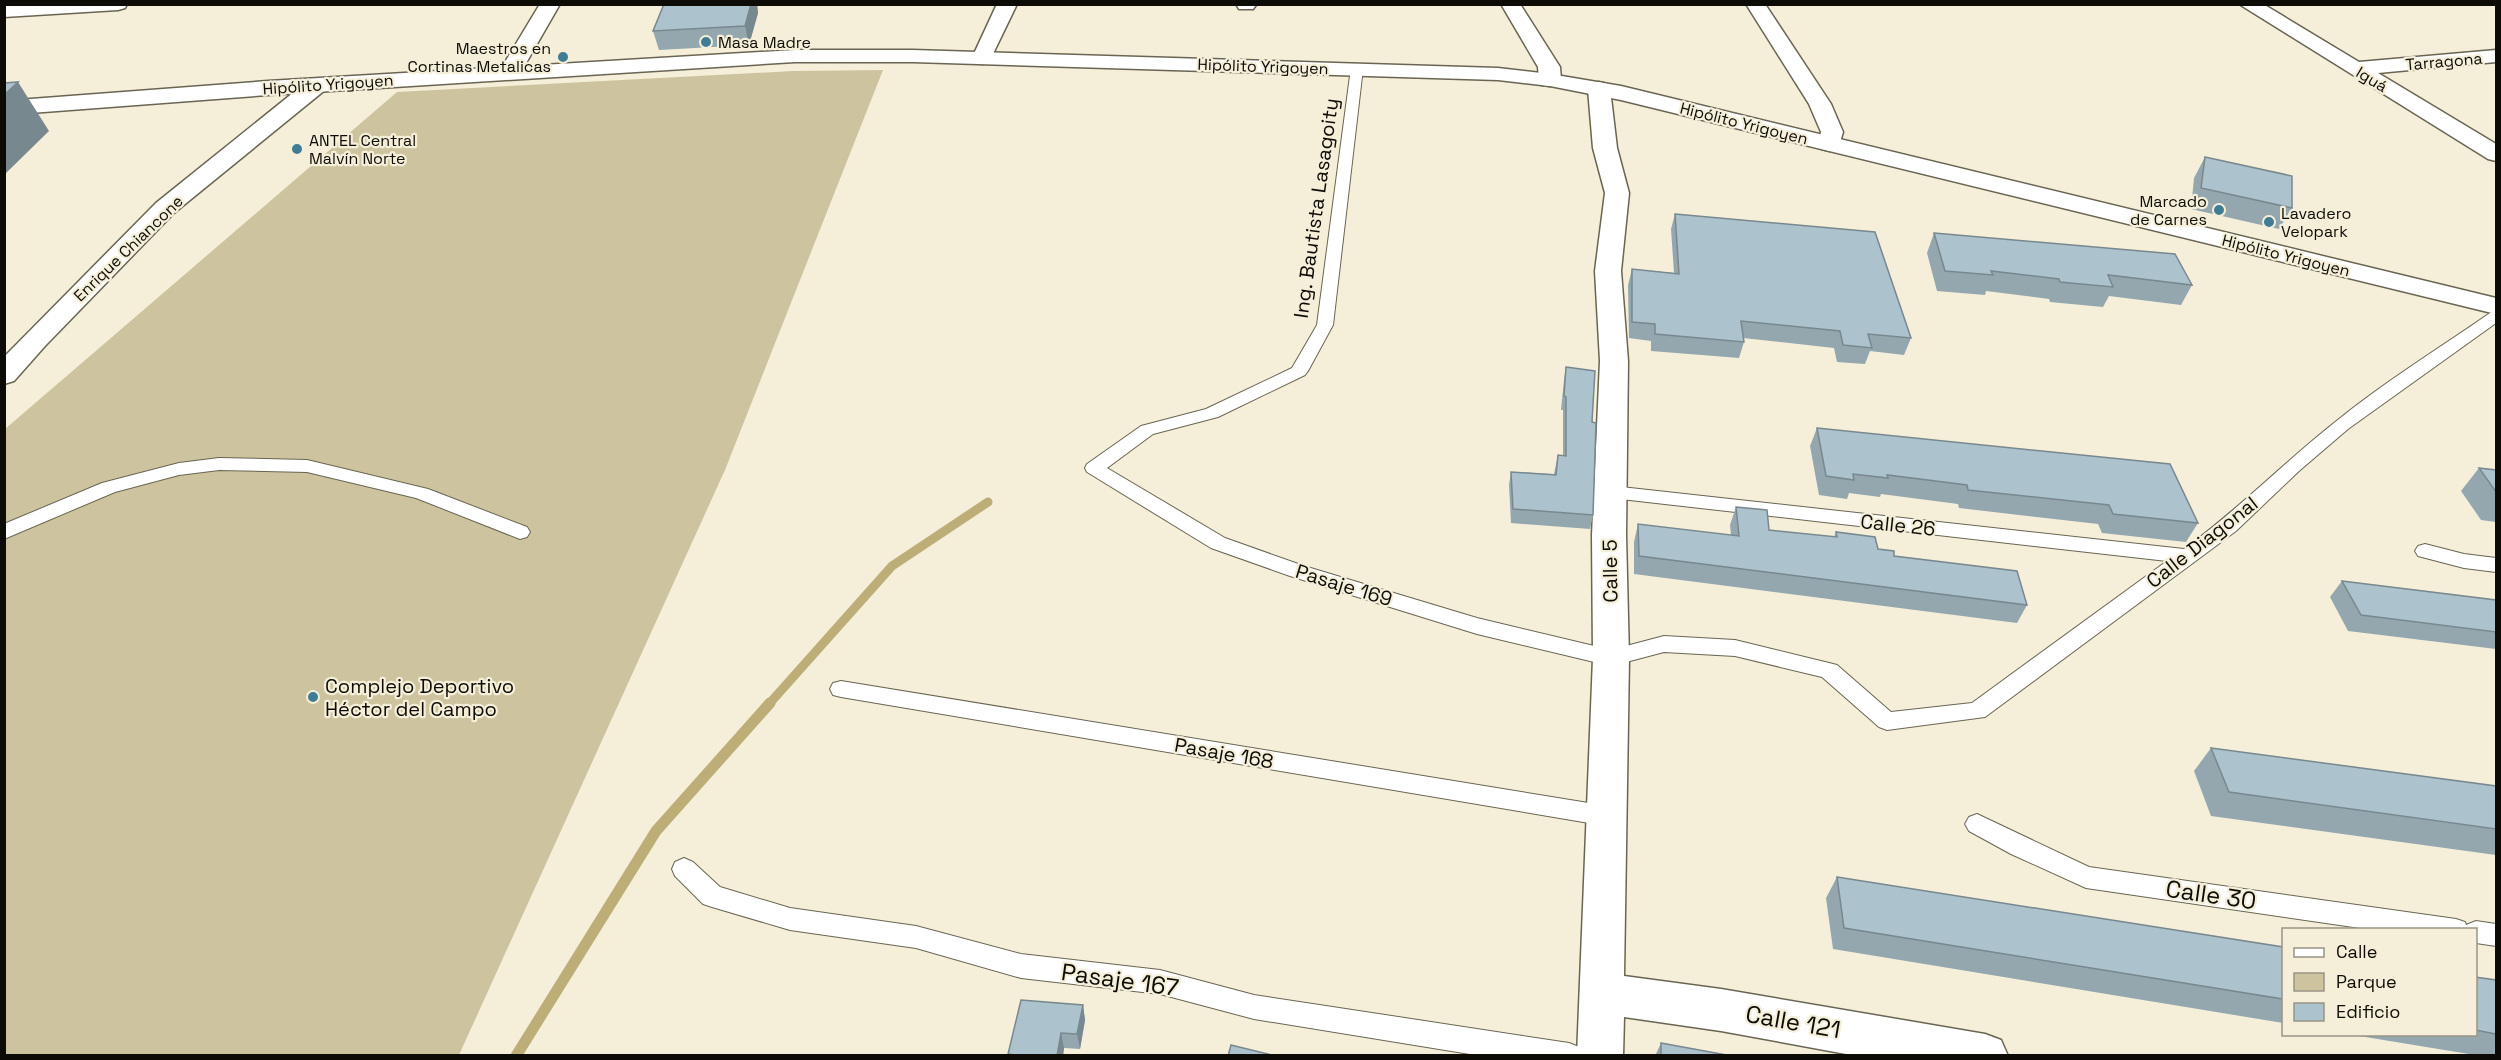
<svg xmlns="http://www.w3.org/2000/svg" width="2501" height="1060" font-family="'Space Grotesk',sans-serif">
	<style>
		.green { fill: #cdc49f }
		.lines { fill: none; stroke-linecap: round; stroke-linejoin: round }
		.stream-far1 { stroke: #bdae77; stroke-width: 9 }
		.stream { stroke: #bdae77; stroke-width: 11 }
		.service-casing { stroke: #696552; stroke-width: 2 }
		.minor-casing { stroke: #696552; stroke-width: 3 }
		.tertiary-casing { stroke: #696552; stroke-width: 3 }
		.service { fill: #fff; fill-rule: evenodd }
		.minor { fill: #fff; fill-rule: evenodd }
		.tertiary { fill: #fff; fill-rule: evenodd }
		.wall { fill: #94a7af }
		.shaded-wall { fill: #78888f }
		.building { fill: #acc2cc; stroke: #78888f; stroke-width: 1.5 }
		.poi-dot { fill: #407c93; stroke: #f5efda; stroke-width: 2 }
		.labels { text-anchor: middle; stroke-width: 4.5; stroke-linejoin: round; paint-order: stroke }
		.far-poi-label { font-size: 16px; fill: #0d0b05; stroke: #f5efda; text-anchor: start }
		.far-street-label { font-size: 16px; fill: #0d0b05; stroke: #f5efda }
		.street-label { font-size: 20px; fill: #0d0b05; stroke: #f5efda }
		.poi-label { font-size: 20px; fill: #0d0b05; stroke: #f5efda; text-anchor: start }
		.near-street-label { font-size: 24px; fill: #0d0b05; stroke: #f5efda }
	</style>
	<rect width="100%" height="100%" fill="#f5efda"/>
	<path class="green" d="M 883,70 L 725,470 L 459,1055 L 5,1056 L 5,429 L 397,92 L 793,71 Z"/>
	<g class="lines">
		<path class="stream-far1" d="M 769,704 L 892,566 L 988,502"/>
		<path class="stream" d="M 516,1056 L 656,831 L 770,703"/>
		<g class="service-casing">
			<path id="service" d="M 1357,64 L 1363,68 L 1333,325 L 1308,371 L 1305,375 L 1218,417 L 1153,434 L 1107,468 L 1225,538 L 1304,566 L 1477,618 L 1611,650 L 1664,636 L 1735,640 L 1829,663 L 1837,665 L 1891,712 L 1972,703 L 2167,561 L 1612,498 L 1605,496 L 1603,492 L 1605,488 L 1612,486 L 2184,549 C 2237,511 2282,464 2334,423 C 2383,383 2438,349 2490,313 L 2496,311 L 2496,323 L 2348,429 L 2299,471 L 2236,531 L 1985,717 L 1887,730 L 1879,727 L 1822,677 L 1735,656 L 1664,652 L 1611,666 L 1477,634 L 1290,576 L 1211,548 L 1087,472 L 1085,468 L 1087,464 L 1141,426 L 1206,409 L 1292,368 L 1317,325 L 1351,68 Z
				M 219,458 L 307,460 L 428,489 L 527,527 L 530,532 L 527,537 L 520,539 L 416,498 L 307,472 L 219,470 L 179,475 L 115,492 L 4,539 L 4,524 L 102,483 L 179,463 Z
				M 2425,544 L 2464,554 L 2496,558 L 2496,572 L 2464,568 L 2418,556 L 2415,551 L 2418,546 Z
				M 841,681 L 1607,806 L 1615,809 L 1619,816 L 1615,823 L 1607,826 L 841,697 L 833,695 L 830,689 L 833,683 Z
				M 1977,814 L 2089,867 L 2456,919 L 2465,922 L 2466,925 L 2476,921 L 2496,924 L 2496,946 L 2476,943 L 2476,930 L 2374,930 L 2086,888 L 2011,854 L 1969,831 L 1965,824 L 1969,817 Z
				M 684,858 L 693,862 L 720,887 L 790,908 L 916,926 L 1021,954 L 1160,970 L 1254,995 L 1569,1043 L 1579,1047 L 1582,1056 L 1482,1056 L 1254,1019 L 1160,994 L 1021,978 L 916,948 L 790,930 L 712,907 L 703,904 L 675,876 L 672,869 L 675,862 Z"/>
		</g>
		<g class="minor-casing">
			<path id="minor" d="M 127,4 L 125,8 L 118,10 L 4,17 L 4,5 Z
				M 540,4 L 560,4 L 518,77 L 510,78 L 502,77 L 499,72 Z
				M 997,4 L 1017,4 L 989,62 L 982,64 L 975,62 L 972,58 Z
				M 1236,4 L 1256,4 L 1256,5 L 1253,9 L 1239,9 Z
				M 1501,4 L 1520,4 L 1560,67 L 1561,80 L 1558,85 L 1550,86 L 1542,85 L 1539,80 L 1538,67 Z
				M 1746,4 L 1765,4 L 1831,104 L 1843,132 L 1838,149 L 1830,151 L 1822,149 L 1818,144 L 1821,132 L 1809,104 Z
				M 2239,4 L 2263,4 L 2359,62 L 2496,50 L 2496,62 L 2378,73 L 2496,144 L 2496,161 L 2488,159 Z
				M 317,79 L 325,80 L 328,85 L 325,90 L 174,213 L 45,346 L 14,381 L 4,384 L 4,357 L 156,203 L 309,80 Z
				M 1599,82 L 1607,84 L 1610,89 L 1617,148 L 1629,193 L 1621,271 L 1628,361 L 1626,535 L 1629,658 L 1624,976 L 1721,989 L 1985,1034 L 2001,1040 L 2008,1056 L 1857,1056 L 1721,1031 L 1624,1017 L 1623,1056 L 1577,1056 L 1593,658 L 1592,535 L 1600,361 L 1595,271 L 1605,193 L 1593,148 L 1588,89 L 1591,84 Z"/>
		</g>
		<g class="tertiary-casing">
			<path id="tertiary" d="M 795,50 L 913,50 L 1498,68 L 1550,74 L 1621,86 L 2496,298 L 2496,314 L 1621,100 L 1550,86 L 1498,80 L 913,62 L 795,62 L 268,95 L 4,115 L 4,101 L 268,81 Z"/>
		</g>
		<use href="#service" class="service"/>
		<use href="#minor" class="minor"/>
		<use href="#tertiary" class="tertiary"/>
	</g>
	<path class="wall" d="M 664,4 L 757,4 L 758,13 L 749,45 L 659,50 L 653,31 Z
		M 2205,157 L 2292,208 L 2279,229 L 2191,209 L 2194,178 Z
		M 1675,214 L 1911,338 L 1904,355 L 1870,351 L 1865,364 L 1837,362 L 1834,348 L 1743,338 L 1744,342 L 1739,358 L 1651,351 L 1651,341 L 1629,338 L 1628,285 L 1632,269 L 1674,273 L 1671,229 Z
		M 1934,233 L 2192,285 L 2181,305 L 2109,296 L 2103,307 L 2050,302 L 2049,299 L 1986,291 L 1985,295 L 1937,291 L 1927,253 Z
		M 1566,367 L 1592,422 L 1593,515 L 1590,529 L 1511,523 L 1509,485 L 1511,472 L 1554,474 L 1558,455 L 1563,456 L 1563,410 L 1561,410 L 1564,380 Z
		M 1817,428 L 2198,523 L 2186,542 L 2102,533 L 2098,524 L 1959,508 L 1958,504 L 1881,494 L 1880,497 L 1849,493 L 1847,499 L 1819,495 L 1810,446 Z
		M 2479,468 L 2496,470 L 2496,522 L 2481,520 L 2461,491 Z
		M 1736,507 L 1769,530 L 1834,537 L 1836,532 L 1894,556 L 2027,605 L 2017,623 L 1634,574 L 1634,542 L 1638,524 L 1731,535 L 1730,525 Z
		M 2342,581 L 2496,600 L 2496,649 L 2348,631 L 2330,597 Z
		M 2211,748 L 2496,786 L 2496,855 L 2211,816 L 2194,771 Z
		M 1837,877 L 2283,947 L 2283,1023 L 1833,949 L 1826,898 Z
		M 2475,977 L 2496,980 L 2496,1056 L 2481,1056 L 2353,1035 L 2475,1035 Z
		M 1083,1005 L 1085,1020 L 1080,1049 L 1064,1048 L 1063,1056 L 1008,1056 L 1008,1054 Z
		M 1661,1043 L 1732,1056 L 1655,1056 Z"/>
	<path class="shaded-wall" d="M 751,4 L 757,4 L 758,13 L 749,45 L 745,26 Z
		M 18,82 L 49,131 L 4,175 L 4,95 Z
		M 1083,1005 L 1085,1020 L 1080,1049 L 1077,1034 Z
		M 1061,1033 L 1064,1048 L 1063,1056 L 1057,1056 Z"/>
	<path class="building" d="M 664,4 L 751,4 L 745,26 L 653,31 Z
		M 18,82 L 4,95 L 4,83 Z
		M 2205,157 L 2292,176 L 2292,208 L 2201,188 Z
		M 1675,214 L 1875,232 L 1911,338 L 1868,334 L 1872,348 L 1843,345 L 1840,331 L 1741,321 L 1744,342 L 1655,334 L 1655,324 L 1632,322 L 1632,269 L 1679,274 Z
		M 1934,233 L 2175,254 L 2192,285 L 2108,275 L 2113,287 L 2060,282 L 2059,279 L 1991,271 L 1993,275 L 1945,271 Z
		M 1566,367 L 1595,371 L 1592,422 L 1596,423 L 1593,515 L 1513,509 L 1511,472 L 1556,475 L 1558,455 L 1566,456 L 1566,397 L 1564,396 Z
		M 1817,428 L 2170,464 L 2198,523 L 2113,514 L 2109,505 L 1968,490 L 1967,485 L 1887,475 L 1888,478 L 1853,474 L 1854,480 L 1826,476 Z
		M 2479,468 L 2496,470 L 2496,492 Z
		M 1736,507 L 1767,510 L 1769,530 L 1837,537 L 1836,532 L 1875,537 L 1878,549 L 1894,551 L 1894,556 L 2017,571 L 2027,605 L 1639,556 L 1638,524 L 1739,536 Z
		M 2342,581 L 2496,600 L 2496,632 L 2361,615 Z
		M 2211,748 L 2496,786 L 2496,829 L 2229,792 Z
		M 1837,877 L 2283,947 L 2283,999 L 1844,928 Z
		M 2475,977 L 2496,980 L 2496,1034 L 2475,1030 Z
		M 1021,1000 L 1083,1005 L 1077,1034 L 1061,1033 L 1057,1056 L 1022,1056 L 1008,1054 Z
		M 1661,1043 L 1732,1056 L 1661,1056 Z
		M 1231,1045 L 1276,1056 L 1228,1056 Z"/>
	<g class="poi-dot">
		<circle cx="706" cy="42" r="6"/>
		<circle cx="563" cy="57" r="6"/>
		<circle cx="297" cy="149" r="6"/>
		<circle cx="2219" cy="210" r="6"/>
		<circle cx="2269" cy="222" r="6"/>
		<circle cx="313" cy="697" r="6"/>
	</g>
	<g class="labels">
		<g class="far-poi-label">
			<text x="718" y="48">Masa Madre</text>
			<text x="551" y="54" text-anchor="end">Maestros en<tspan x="551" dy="18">Cortinas Metalicas</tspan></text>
			<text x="309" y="146">ANTEL Central<tspan x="309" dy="18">Malvín Norte</tspan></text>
			<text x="2207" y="207" text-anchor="end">Marcado<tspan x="2207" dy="18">de Carnes</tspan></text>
			<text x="2281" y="219">Lavadero<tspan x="2281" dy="18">Velopark</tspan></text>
		</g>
		<g class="far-street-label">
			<text transform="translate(2444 61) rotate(-5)" y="6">Tarragona</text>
			<text transform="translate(1263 66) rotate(2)" y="6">Hipólito Yrigoyen</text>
			<text transform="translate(2372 79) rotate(31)" y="6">Iguá</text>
			<text transform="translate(328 84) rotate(-4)" y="6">Hipólito Yrigoyen</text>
			<text transform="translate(1744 123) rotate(14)" y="6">Hipólito Yrigoyen</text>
			<text transform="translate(128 248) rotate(-44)" y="6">Enrique Chiancone</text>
			<text transform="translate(2286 255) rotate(14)" y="6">Hipólito Yrigoyen</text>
		</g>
		<g class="street-label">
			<text transform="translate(1316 208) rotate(-82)" y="7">Ing. Bautista Lasagoity</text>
			<text transform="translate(1898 525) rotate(6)" y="7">Calle 26</text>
			<text transform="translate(2202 542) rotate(-38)" y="7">Calle Diagonal</text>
			<text transform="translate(1610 571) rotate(-91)" y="7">Calle 5</text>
			<text transform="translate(1344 585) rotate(17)" y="7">Pasaje 169</text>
			<text transform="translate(1224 753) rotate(10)" y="7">Pasaje 168</text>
		</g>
		<g class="poi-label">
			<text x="325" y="693">Complejo Deportivo<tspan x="325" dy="23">Héctor del Campo</tspan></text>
		</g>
		<g class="near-street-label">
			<text transform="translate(2211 895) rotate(8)" y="8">Calle 30</text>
			<text transform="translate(1120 980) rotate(8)" y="8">Pasaje 167</text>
			<text transform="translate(1793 1022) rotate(10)" y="8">Calle 121</text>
		</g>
	</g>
	<rect width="2501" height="1060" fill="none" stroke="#0d0b05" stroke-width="12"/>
	<rect x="2282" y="928" width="195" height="108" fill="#f5efda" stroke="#989485" stroke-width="1.5"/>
	<rect x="2294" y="948" width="30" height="9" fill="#ffffff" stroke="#989485" stroke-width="1.5"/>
	<text x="2336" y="958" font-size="18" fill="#0d0b05">Calle</text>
	<rect x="2294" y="973" width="30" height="18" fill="#cdc49f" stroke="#989485" stroke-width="1.5"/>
	<text x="2336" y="988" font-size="18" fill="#0d0b05">Parque</text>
	<rect x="2294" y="1003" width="30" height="18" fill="#acc2cc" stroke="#989485" stroke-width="1.5"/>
	<text x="2336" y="1018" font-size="18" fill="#0d0b05">Edificio</text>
</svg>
